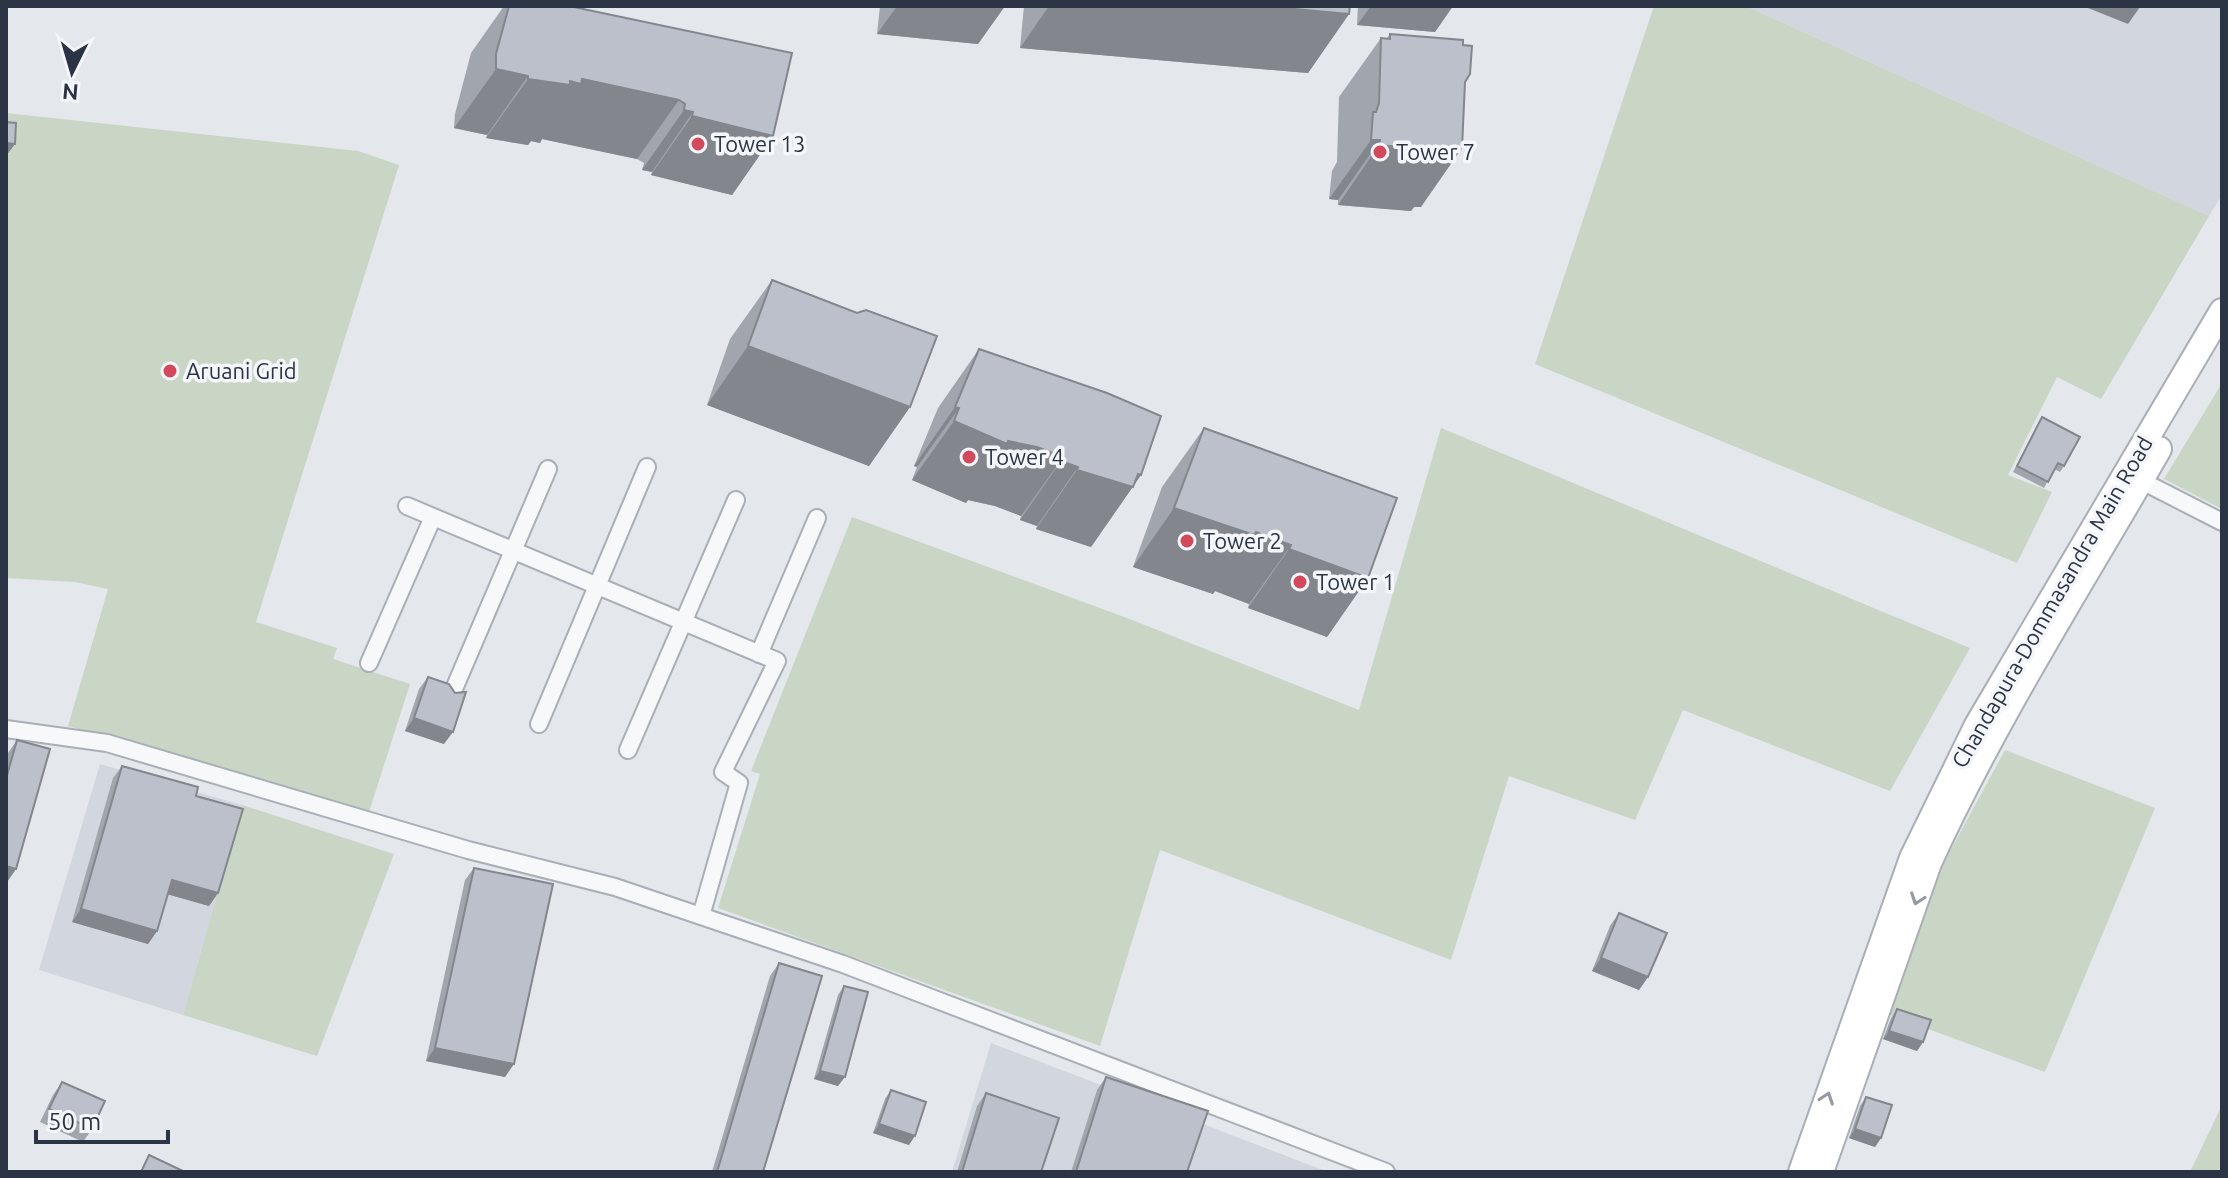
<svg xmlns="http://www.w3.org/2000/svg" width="2228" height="1178" font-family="Ubuntu,sans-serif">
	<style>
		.built { fill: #d2d6de }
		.green { fill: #c9d6c5 }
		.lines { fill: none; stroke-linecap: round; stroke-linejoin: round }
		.minor-casing { stroke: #a9aeb7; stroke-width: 20 }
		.secondary-casing { stroke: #a9aeb7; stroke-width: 28 }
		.minor { stroke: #f7f8fa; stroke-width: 16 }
		.secondary { stroke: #fff; stroke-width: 24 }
		.wall { fill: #a1a5ae }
		.shaded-wall { fill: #83868d }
		.building { fill: #bbc0ca; stroke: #83868d; stroke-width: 2 }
		.oneway { stroke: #959aa2 }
		.poi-dot { fill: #d1495b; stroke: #f4f6f9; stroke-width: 3 }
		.labels { text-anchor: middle; stroke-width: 7; stroke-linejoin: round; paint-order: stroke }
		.poi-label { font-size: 22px; fill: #2b3445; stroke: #f4f6f9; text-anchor: start }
		.street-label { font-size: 22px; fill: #2b3445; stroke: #f4f6f9 }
	</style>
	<rect width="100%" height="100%" fill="#e4e7ec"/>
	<path class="built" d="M 1746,6 L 2222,6 L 2222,195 L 2209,216 Z
		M 100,764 L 242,805 L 183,1015 L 39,970 Z
		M 991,1043 L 1328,1172 L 952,1172 Z"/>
	<path class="green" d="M 1654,6 L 1746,6 L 2209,216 L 2101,399 L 2057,377 L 2008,475 L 2052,492 L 2017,563 L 1535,364 Z
		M 6,113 L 358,151 L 399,165 L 256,622 L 337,648 L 333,659 L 410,684 L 369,812 L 68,726 L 108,589 L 75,582 L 6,578 Z
		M 2222,383 L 2222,509 L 2164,479 Z
		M 1441,428 L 1970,648 L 1890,791 L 1683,710 L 1635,820 L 1509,776 L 1451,960 L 1160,850 L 1100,1046 L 718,908 L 760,774 L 751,771 L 852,517 L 1127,618 L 1359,710 Z
		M 2005,750 L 2155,808 L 2045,1072 L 1885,1013 L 1941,868 Z
		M 242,805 L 394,854 L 317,1056 L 183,1015 Z
		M 2222,1105 L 2222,1172 L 2190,1172 Z"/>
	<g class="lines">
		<g class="minor-casing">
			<path id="minor" d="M 2134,477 L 2222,522
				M 407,506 L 777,661 L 723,772 L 739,783 L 701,916
				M 759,654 L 817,518
				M 369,663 L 433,517
				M 451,696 L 548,469
				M 539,724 L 647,467
				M 6,729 L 107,743 L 468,850 L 615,887 L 843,964 L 1386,1172
				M 628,750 L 736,500"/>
		</g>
		<g class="secondary-casing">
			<path id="secondary" d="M 1801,1172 L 1912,858 L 1977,725 L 2222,311
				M 1821,1172 L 1929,863 C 1994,720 2081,585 2159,449"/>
		</g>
		<use href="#minor" class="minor"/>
		<use href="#secondary" class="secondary"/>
	</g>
	<path class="wall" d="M 504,6 L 569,6 L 773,136 L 732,195 L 651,175 L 652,172 L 642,170 L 644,163 L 637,159 L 542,139 L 540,143 L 531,141 L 528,145 L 486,138 L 487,135 L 454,128 L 455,114 L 471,53 Z
		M 880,6 L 1005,6 L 978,44 L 877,34 Z
		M 1024,6 L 1350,6 L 1349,14 L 1308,73 L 1020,48 Z
		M 1358,6 L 1453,6 L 1435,32 L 1357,25 Z
		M 1390,34 L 1465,82 L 1421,207 L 1414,207 L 1411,211 L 1338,205 L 1338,200 L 1329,199 L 1332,171 L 1337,162 L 1339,97 L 1381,38 L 1387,38 Z
		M 772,280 L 910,407 L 869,466 L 707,405 L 730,339 Z
		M 979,349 L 1141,475 L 1091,547 L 1036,529 L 1037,526 L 1020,520 L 1021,516 L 995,506 L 968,500 L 966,503 L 912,480 L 917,467 L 914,466 L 938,408 Z
		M 2042,417 L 2064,466 L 2060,472 L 2054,469 L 2044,488 L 2013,472 Z
		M 1204,428 L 1368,578 L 1327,637 L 1248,608 L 1249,604 L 1215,591 L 1213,594 L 1133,567 L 1162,487 Z
		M 428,677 L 444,744 L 405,731 L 419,689 Z
		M 17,740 L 16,869 L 7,882 L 6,882 L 6,761 L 8,753 Z
		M 122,766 L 196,796 L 218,893 L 209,906 L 168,894 L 157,931 L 148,944 L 72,922 L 113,778 Z
		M 474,868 L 505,1077 L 426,1061 L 465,880 Z
		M 1619,913 L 1648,977 L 1639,990 L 1592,971 L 1610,926 Z
		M 779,963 L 763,1172 L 712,1172 L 770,976 Z
		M 844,986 L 838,1086 L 814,1079 L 838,995 Z
		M 1897,1009 L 1923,1042 L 1917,1051 L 1883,1039 L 1891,1018 Z
		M 1106,1077 L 1187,1172 L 1071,1172 L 1097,1090 Z
		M 62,1082 L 92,1129 L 83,1142 L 40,1122 L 53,1095 Z
		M 891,1090 L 909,1145 L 873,1133 L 885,1099 Z
		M 986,1093 L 1041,1172 L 957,1172 L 977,1106 Z
		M 1866,1097 L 1881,1138 L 1875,1147 L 1849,1138 L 1860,1106 Z"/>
	<path class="shaded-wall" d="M 897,6 L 1005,6 L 978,44 L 877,34 Z
		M 1049,6 L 1261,6 L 1349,14 L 1308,73 L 1020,48 Z
		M 1371,6 L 1453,6 L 1435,32 L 1357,25 Z
		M 2083,6 L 2138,6 L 2140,7 L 2128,24 Z
		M 496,69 L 528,76 L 487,135 L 454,128 Z
		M 528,79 L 570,81 L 582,79 L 679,100 L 637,159 L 542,139 L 540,143 L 531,141 L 528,145 L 486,138 Z
		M 684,110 L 693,112 L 652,172 L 642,170 Z
		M 692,116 L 773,136 L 732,195 L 651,175 Z
		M 1371,140 L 1380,140 L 1338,200 L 1329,199 Z
		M 6,143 L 15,144 L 6,156 Z
		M 1379,145 L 1453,147 L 1462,148 L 1421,207 L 1414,207 L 1411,211 L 1338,205 Z
		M 748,346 L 910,407 L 869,466 L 707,405 Z
		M 955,407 L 959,408 L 917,467 L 914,466 Z
		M 954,421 L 1037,447 L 1063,457 L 1021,516 L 995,506 L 968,500 L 966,503 L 912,480 Z
		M 1061,461 L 1078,467 L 1037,526 L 1020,520 Z
		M 1077,470 L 1141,475 L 1091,547 L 1036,529 Z
		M 1174,508 L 1256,532 L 1291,545 L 1249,604 L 1215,591 L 1213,594 L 1133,567 Z
		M 1289,549 L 1368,578 L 1327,637 L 1248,608 Z
		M 414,718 L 453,732 L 444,744 L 405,731 Z
		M 6,866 L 16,869 L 7,882 L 6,882 Z
		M 172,880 L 218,893 L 209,906 L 163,893 Z
		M 81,909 L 157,931 L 148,944 L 72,922 Z
		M 1601,958 L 1648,977 L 1639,990 L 1592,971 Z
		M 1889,1031 L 1923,1042 L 1917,1051 L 1883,1039 Z
		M 435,1048 L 514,1064 L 505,1077 L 426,1061 Z
		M 820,1071 L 845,1077 L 838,1086 L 814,1079 Z
		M 879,1124 L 915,1136 L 909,1145 L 873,1133 Z
		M 1855,1129 L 1881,1138 L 1875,1147 L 1849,1138 Z"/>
	<path class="building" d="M 509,6 L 569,6 L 792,53 L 773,136 L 692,116 L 693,112 L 684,110 L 685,104 L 679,100 L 582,79 L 581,84 L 570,81 L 570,85 L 528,79 L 528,76 L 496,69 L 496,54 Z
		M 1261,6 L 1350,6 L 1349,14 Z
		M 1390,34 L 1463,40 L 1463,45 L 1472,46 L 1470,74 L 1465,82 L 1462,148 L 1453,147 L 1452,152 L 1379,145 L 1380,140 L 1371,140 L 1373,112 L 1376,112 L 1379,103 L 1381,38 L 1390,39 Z
		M 6,122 L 16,123 L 15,144 L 6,143 Z
		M 772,280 L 857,313 L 866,310 L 937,336 L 910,407 L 748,346 Z
		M 979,349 L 1107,393 L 1161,416 L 1141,475 L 1138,474 L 1133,487 L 1077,470 L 1078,467 L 1061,461 L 1063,457 L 1037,447 L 1008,441 L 1007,444 L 954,421 L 959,408 L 955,407 Z
		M 2042,417 L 2080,437 L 2064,466 L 2058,463 L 2048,482 L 2017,466 Z
		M 1204,428 L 1397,498 L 1368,578 L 1289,549 L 1291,545 L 1256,532 L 1254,535 L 1174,508 Z
		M 428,677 L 449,684 L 455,693 L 466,692 L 453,732 L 414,718 Z
		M 17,740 L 50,749 L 16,869 L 6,866 L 6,779 Z
		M 122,766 L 198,787 L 196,796 L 243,809 L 218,893 L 172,880 L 157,931 L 81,909 Z
		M 474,868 L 553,884 L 514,1064 L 435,1048 Z
		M 1619,913 L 1667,933 L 1648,977 L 1601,958 Z
		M 779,963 L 822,976 L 763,1172 L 717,1172 Z
		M 844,986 L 868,992 L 845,1077 L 820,1071 Z
		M 1897,1009 L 1931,1020 L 1923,1042 L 1889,1031 Z
		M 1106,1077 L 1208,1111 L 1187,1172 L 1076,1172 Z
		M 62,1082 L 105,1101 L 92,1129 L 49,1109 Z
		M 891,1090 L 926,1102 L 915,1136 L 879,1124 Z
		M 986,1093 L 1059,1118 L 1041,1172 L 962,1172 Z
		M 1866,1097 L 1892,1105 L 1881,1138 L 1855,1129 Z
		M 149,1155 L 185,1172 L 141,1172 Z"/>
	<defs><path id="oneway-chevron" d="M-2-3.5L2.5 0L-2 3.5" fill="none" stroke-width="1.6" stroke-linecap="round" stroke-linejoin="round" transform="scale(2)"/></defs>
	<g class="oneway">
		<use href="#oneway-chevron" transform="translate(1917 899) rotate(109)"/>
		<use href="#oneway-chevron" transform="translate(1827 1098) rotate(-71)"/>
	</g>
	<g class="poi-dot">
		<circle cx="698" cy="144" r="8"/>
		<circle cx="1380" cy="152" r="8"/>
		<circle cx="170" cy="371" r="8"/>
		<circle cx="969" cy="457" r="8"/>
		<circle cx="1187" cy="541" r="8"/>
		<circle cx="1300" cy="582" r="8"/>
	</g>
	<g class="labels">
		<g class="poi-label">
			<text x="714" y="152">Tower 13</text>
			<text x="1396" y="160">Tower 7</text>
			<text x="186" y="379">Aruani Grid</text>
			<text x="985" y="465">Tower 4</text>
			<text x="1203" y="549">Tower 2</text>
			<text x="1316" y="590">Tower 1</text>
		</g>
		<g class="street-label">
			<text transform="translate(2052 602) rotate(-60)" y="8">Chandapura-Dommasandra Main Road</text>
		</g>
	</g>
	<rect width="2228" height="1178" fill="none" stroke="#2b3445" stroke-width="16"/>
	<g transform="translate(72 72) rotate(185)" stroke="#f4f6f9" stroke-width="6" paint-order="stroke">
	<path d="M0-6L14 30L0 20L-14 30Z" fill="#2b3445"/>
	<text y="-12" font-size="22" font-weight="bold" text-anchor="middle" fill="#2b3445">N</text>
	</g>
	<path d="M36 1130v12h132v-12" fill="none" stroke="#2b3445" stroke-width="4"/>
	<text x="48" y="1130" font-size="24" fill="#2b3445" stroke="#f4f6f9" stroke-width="6" paint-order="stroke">50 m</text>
</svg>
